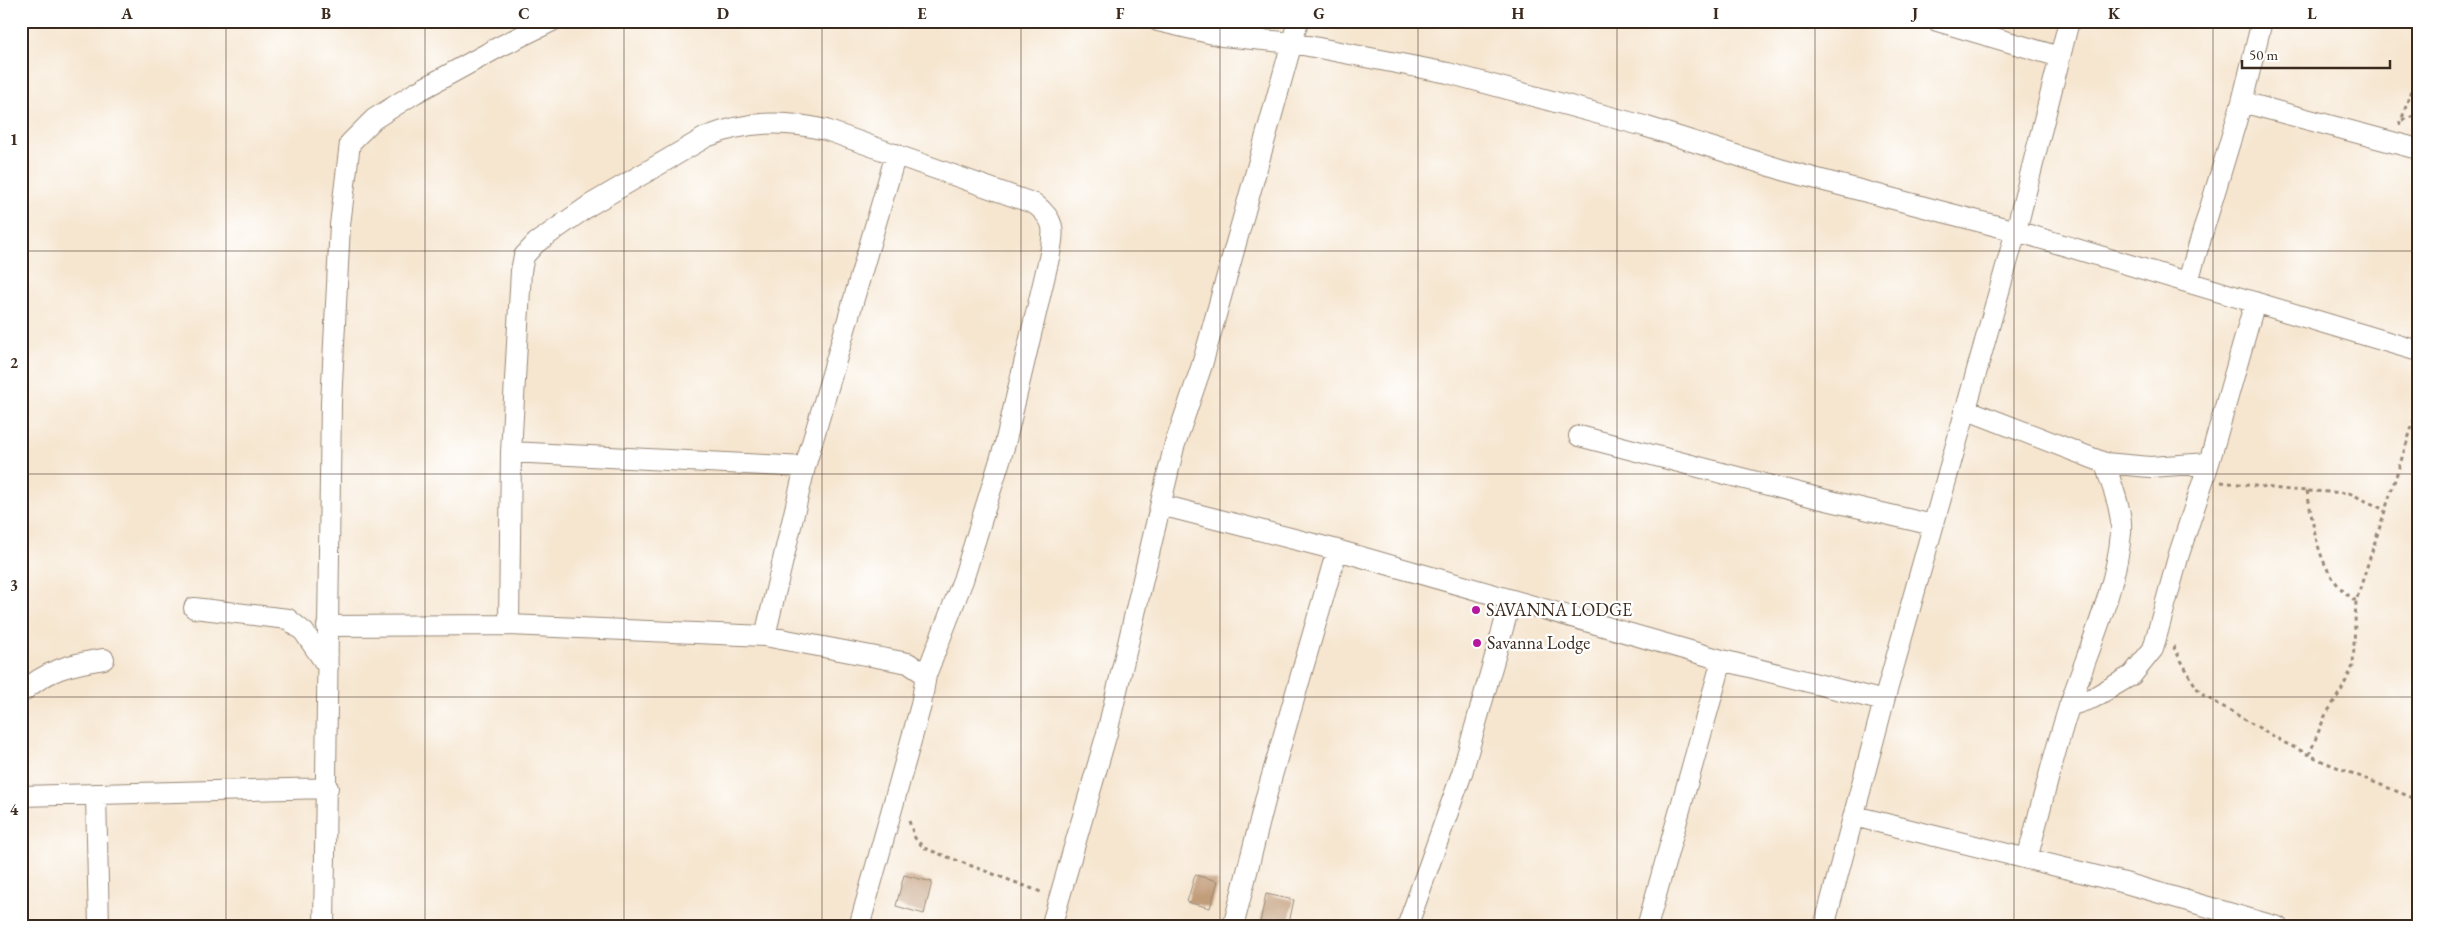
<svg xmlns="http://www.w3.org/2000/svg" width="2439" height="948" font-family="'EB Garamond',serif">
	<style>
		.building { fill: #c29d7a }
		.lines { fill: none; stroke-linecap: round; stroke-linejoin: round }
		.street-casing { stroke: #988877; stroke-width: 22 }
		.path { stroke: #988877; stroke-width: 3; stroke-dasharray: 4 4; stroke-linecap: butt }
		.street { stroke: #fff; stroke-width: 20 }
		.grid { fill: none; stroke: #3b2a1e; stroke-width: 1; stroke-opacity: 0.55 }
		.poi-dot { fill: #b5179e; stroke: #fff; stroke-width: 2 }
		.labels { text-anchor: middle; stroke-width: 4.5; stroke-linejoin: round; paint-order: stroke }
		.poi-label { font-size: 18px; fill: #3b2a1e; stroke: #fff; text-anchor: start }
		.neatline { fill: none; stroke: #3b2a1e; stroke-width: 2 }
		.grid-label { font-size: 16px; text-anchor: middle; font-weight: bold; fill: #3b2a1e }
	</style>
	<rect width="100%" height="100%" fill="#fff"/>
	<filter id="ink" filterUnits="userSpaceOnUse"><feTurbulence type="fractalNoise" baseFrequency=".02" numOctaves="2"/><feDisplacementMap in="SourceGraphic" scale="10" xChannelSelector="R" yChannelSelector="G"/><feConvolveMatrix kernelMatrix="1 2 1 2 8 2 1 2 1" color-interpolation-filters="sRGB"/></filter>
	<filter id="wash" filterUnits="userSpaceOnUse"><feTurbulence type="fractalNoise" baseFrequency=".0096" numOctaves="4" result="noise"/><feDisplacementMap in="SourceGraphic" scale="20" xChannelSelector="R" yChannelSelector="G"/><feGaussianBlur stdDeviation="1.12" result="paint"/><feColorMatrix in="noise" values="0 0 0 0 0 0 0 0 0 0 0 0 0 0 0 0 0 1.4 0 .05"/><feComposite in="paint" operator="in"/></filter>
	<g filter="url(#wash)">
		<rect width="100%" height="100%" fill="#f6e6d0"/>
		<g id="blocks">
			<path class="building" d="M 904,875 L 932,882 L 924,914 L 896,906 Z
				M 1195,875 L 1218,881 L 1210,908 L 1187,902 Z
				M 1266,894 L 1294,900 L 1288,927 L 1259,927 Z"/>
		</g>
	</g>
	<g filter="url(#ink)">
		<use href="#blocks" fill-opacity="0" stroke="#988877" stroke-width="1"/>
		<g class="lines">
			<g class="street-casing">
				<path id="street" d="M 1158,21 L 1222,36 L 1293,43 L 1448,73 L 1644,126 L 1783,170 L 2016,231 L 2418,351
					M 1937,21 L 2060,57
					M 2242,102 L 2418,149
					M 2188,281 L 2242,102 L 2262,21
					M 1965,409 L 2105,463 L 2150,467 L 2209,463
					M 1579,436 L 1822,499 L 1933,525
					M 511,452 L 805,467
					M 1161,505 L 1337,550 L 1722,660 L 1884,701
					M 194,608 L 288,619 L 304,632 L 328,667
					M 509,625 L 511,452 L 521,271 L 524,256 L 536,243 L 590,205 L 706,137 C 746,121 784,120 826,130 L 1035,204 C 1056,221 1054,229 1050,254 L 1005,444 L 963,580 L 926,675
					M 327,626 L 509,625 L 765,636 L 908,663 L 926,675 L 921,705 L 859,927
					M 765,636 L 805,467 L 896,154
					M 21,693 C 47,670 70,664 104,659
					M 2069,706 L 2093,698 L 2132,675 L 2153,649 L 2179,554 L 2209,463 L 2255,302
					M 96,795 L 99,927
					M 21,796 L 328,788
					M 1854,816 L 2125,883 L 2278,927
					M 2027,859 C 2041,808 2053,755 2070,704 C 2087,653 2117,587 2121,533 C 2123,510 2111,485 2105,463
					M 324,927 L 331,403 L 340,225 L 350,143 L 374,119 L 415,93 L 499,47 L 552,21
					M 1051,927 L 1107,733 L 1174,447 L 1202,365 L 1298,21
					M 1233,927 L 1267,793 L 1337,550
					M 1407,927 L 1462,773 L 1511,600
					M 1647,927 L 1722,660
					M 1824,927 L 1884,701 L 2016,231 L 2069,21"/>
			</g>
			<path class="path" d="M 2403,120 L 2418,115
				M 2400,125 L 2418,68
				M 2221,482 L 2290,490 L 2349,493 L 2385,510
				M 2307,491 C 2315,533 2318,576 2356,601
				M 2173,646 L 2196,687 L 2203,695 L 2285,743 L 2324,762 L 2418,800
				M 2309,755 L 2325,716 L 2342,689 L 2353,666 L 2356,601 L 2418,408
				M 909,821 L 915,838 L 924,848 L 1041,892"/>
			<use href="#street" class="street"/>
		</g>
	</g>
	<path class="grid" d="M 226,21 L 226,927M 425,21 L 425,927M 624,21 L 624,927M 822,21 L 822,927M 1021,21 L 1021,927M 1220,21 L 1220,927M 1418,21 L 1418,927M 1617,21 L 1617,927M 1815,21 L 1815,927M 2014,21 L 2014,927M 2213,21 L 2213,927M 21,251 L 2418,251M 21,474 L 2418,474M 21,697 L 2418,697"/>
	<g class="poi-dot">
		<circle cx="1476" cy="610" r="5"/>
		<circle cx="1477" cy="643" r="5"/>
	</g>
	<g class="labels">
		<g class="poi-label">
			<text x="1486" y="616">SAVANNA LODGE</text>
			<text x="1487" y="649">Savanna Lodge</text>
		</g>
	</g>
	<rect width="2439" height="948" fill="none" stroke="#fff" stroke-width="55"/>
	<path d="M2242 60v8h148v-8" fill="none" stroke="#3b2a1e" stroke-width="2.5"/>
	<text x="2249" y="60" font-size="15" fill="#3b2a1e" stroke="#ffffff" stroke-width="4" paint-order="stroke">50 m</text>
	<rect x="28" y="28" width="2384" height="892" class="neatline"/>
	<g class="grid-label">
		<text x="127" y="19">A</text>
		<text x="326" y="19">B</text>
		<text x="524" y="19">C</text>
		<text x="723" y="19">D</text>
		<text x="922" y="19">E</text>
		<text x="1120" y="19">F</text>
		<text x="1319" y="19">G</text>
		<text x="1518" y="19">H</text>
		<text x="1716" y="19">I</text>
		<text x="1915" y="19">J</text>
		<text x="2114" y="19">K</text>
		<text x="2312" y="19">L</text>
		<text x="14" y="145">1</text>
		<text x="14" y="368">2</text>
		<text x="14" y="591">3</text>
		<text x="14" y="815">4</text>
	</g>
</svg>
